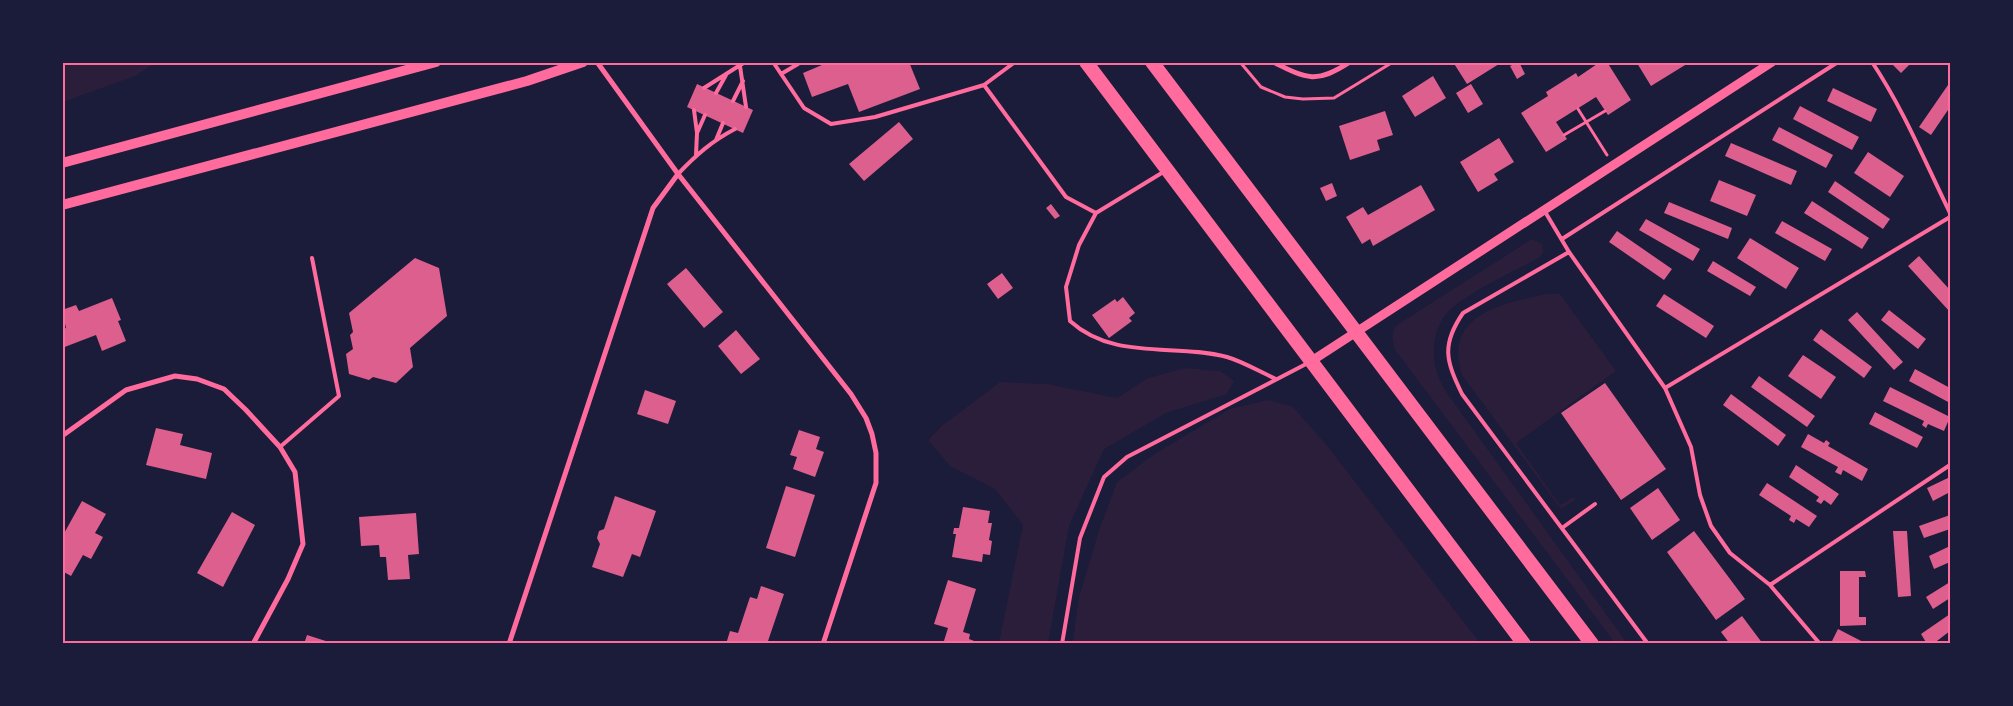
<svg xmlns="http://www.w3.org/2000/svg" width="2013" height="706" font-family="Overpass,sans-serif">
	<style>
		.green { fill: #2a1e3b }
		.building { fill: #dd5f8e }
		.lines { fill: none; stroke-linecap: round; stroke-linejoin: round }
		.path { stroke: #ff6b9d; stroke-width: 3 }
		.service { stroke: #ff6b9d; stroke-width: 4 }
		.minor { stroke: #ff6b9d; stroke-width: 5 }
		.tertiary { stroke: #ff6b9d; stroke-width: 9 }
		.secondary { stroke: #ff6b9d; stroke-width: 10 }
		.trunk { stroke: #ff6b9d; stroke-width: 14 }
		.neatline { fill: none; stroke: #ff6b9d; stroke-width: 2 }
	</style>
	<rect width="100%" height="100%" fill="#1b1b3a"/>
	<path class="green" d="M 63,62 L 155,62 L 155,63 L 135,76 L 63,102 Z
		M 1532,239 L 1542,244 L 1543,253 L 1540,257 C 1517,270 1462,295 1447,313 C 1428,336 1431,370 1447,393 L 1627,643 L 1615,643 L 1396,351 C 1392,341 1390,334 1397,325 Z
		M 1546,294 L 1560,294 L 1616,371 L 1516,443 L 1560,505 L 1574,497 L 1575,500 L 1561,509 L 1462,375 C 1443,315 1500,304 1546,294 Z
		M 1185,368 L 1220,371 L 1234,381 L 1227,394 L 1166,413 L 1104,449 L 1069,526 L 1048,643 L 999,643 L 1023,525 L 995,489 L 950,466 L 928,440 L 943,425 L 1000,382 L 1047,384 L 1117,398 L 1148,378 Z
		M 1267,400 L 1292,406 L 1325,443 L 1480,643 L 1073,643 L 1078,601 L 1099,530 L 1117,482 L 1156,453 L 1230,409 Z"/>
	<path class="building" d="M 829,62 L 909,62 L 920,89 L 859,112 L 848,84 L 812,97 L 803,73 Z
		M 1453,62 L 1498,62 L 1499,64 L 1467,84 Z
		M 1519,62 L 1525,74 L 1517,79 L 1510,66 Z
		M 1600,62 L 1607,62 L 1631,100 L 1608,115 L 1596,97 L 1556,122 L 1567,139 L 1546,152 L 1521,113 L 1548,96 L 1546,92 L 1576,73 L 1578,77 Z
		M 1690,62 L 1651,86 L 1637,63 L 1639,62 Z
		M 1890,62 L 1912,62 L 1901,73 Z
		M 1433,76 L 1446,98 L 1415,117 L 1402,96 Z
		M 697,84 L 753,110 L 743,133 L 687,107 Z
		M 1471,84 L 1483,104 L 1468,113 L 1456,93 Z
		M 1948,85 L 1950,87 L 1950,107 L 1931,135 L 1919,127 Z
		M 1833,88 L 1877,109 L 1871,122 L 1827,101 Z
		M 1800,106 L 1859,137 L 1852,150 L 1793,119 Z
		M 1385,111 L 1393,135 L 1377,140 L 1380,150 L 1350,160 L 1339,126 Z
		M 899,122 L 913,139 L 864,181 L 849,164 Z
		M 1779,127 L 1833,155 L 1826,168 L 1772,140 Z
		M 1499,138 L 1514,162 L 1494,174 L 1498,180 L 1478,192 L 1460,162 Z
		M 1731,143 L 1797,171 L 1791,185 L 1725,156 Z
		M 1868,152 L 1904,176 L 1890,197 L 1854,173 Z
		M 1719,180 L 1756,195 L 1747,216 L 1710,201 Z
		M 1835,181 L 1890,219 L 1883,229 L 1828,192 Z
		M 1332,183 L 1337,196 L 1326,201 L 1320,188 Z
		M 1421,185 L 1435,210 L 1373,246 L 1370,239 L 1362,244 L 1346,217 L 1363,207 L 1368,215 Z
		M 1812,201 L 1869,238 L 1862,249 L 1804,213 Z
		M 1669,202 L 1732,228 L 1728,239 L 1664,213 Z
		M 1051,204 L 1060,216 L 1055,219 L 1046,208 Z
		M 1646,219 L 1700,249 L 1693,261 L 1639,230 Z
		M 1782,221 L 1832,249 L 1825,261 L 1775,233 Z
		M 1617,231 L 1672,269 L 1664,280 L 1609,242 Z
		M 1750,238 L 1799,268 L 1786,289 L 1737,258 Z
		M 1919,256 L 1950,290 L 1950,312 L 1908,266 Z
		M 415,258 L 439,268 L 447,316 L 410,348 L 413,367 L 396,383 L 373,377 L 369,380 L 349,374 L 346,354 L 353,349 L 350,335 L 353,332 L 349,313 Z
		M 1713,261 L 1756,287 L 1750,296 L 1707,271 Z
		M 686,268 L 723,312 L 704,328 L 667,284 Z
		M 1002,273 L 1013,288 L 998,299 L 987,284 Z
		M 1664,294 L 1714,326 L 1706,338 L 1656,306 Z
		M 1123,297 L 1135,313 L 1129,318 L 1132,321 L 1109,338 L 1092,315 L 1115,299 L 1117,302 Z
		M 112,298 L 121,320 L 118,321 L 126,341 L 102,351 L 96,335 L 62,348 L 62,329 L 66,328 L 62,310 L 76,305 L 79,311 Z
		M 1889,310 L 1926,339 L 1918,349 L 1881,320 Z
		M 1857,312 L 1903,362 L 1894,370 L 1848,320 Z
		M 1821,329 L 1872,367 L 1864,378 L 1813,340 Z
		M 736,330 L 760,359 L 741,374 L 718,346 Z
		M 1803,355 L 1836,377 L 1821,399 L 1788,376 Z
		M 1915,369 L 1950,388 L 1950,403 L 1909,381 Z
		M 1759,376 L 1815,416 L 1807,427 L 1751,387 Z
		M 1605,383 L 1666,469 L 1621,500 L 1561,413 Z
		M 1890,387 L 1950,417 L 1944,431 L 1928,424 L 1926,428 L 1922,425 L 1924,421 L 1883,401 Z
		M 645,390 L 676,401 L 668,424 L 637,414 Z
		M 1731,394 L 1786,435 L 1778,446 L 1723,405 Z
		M 1875,412 L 1923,437 L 1917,448 L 1869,424 Z
		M 156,428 L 183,434 L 180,445 L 212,453 L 206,479 L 146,465 Z
		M 799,430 L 820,437 L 816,449 L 824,452 L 815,477 L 793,469 L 797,457 L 790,455 Z
		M 1808,434 L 1824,443 L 1826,440 L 1830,443 L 1828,446 L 1868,469 L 1862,481 L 1843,470 L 1841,475 L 1835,472 L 1838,467 L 1801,447 Z
		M 1796,465 L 1839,494 L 1831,505 L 1824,500 L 1821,504 L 1816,501 L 1819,497 L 1789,477 Z
		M 1950,477 L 1950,492 L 1933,501 L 1927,488 Z
		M 1767,483 L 1817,516 L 1809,527 L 1796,519 L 1794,523 L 1789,520 L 1791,516 L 1759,495 Z
		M 786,486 L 815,495 L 795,557 L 766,548 Z
		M 1658,488 L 1680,520 L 1652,540 L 1630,508 Z
		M 615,496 L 656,511 L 640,557 L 632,554 L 623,577 L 592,567 L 600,544 L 597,538 L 599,531 L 604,529 Z
		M 82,501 L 106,514 L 95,533 L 103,537 L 91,559 L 83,555 L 71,576 L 62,571 L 62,537 Z
		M 963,507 L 990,511 L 988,523 L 992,523 L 989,540 L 992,541 L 990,555 L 983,554 L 982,562 L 952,557 L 956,534 L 953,534 L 954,528 L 959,528 Z
		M 232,512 L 255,525 L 223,587 L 197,573 Z
		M 416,513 L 419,554 L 408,555 L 410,579 L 388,580 L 386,557 L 380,557 L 379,545 L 361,546 L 359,517 Z
		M 1950,515 L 1950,529 L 1924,538 L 1919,526 Z
		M 1694,531 L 1745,599 L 1716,620 L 1667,552 Z
		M 1893,531 L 1907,531 L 1911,596 L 1898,597 Z
		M 1950,546 L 1950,562 L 1934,569 L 1929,556 Z
		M 1840,571 L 1865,571 L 1866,577 L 1859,577 L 1859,617 L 1866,617 L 1866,625 L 1840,626 Z
		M 948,580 L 976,589 L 963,632 L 970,634 L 969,639 L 982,644 L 943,644 L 948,628 L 934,624 Z
		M 1950,582 L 1950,598 L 1933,609 L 1926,597 Z
		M 761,586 L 784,594 L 767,644 L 726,644 L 730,631 L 738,633 L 750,597 L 757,599 Z
		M 1950,614 L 1950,631 L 1933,644 L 1927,644 L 1921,634 Z
		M 1742,616 L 1763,644 L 1730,644 L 1721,632 Z
		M 1838,629 L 1867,644 L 1837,644 L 1832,641 Z
		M 307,635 L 332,643 L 332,644 L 304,644 Z"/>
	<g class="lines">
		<path class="path" d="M 1240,62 L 1261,87 L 1285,97 L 1303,99 L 1334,98 L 1393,62
			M 1578,109 L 1607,155
			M 1564,135 L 1605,111"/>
		<path class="service" d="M 773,62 L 804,108 L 831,124 L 875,117 L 984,85
			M 1015,62 L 984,85 L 1066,197 L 1096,213
			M 1872,62 C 1904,110 1925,162 1950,213
			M 740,66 L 746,107
			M 781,74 L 798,64
			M 704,88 L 745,62
			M 716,93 L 726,75
			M 733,101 L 743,81
			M 694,110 L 697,133
			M 716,140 L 723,123
			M 696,155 L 697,133 L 705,115
			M 1165,171 L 1096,213 L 1079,245 L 1066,287 L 1070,321 C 1114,361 1175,343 1227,357 C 1244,362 1260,372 1276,379
			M 678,174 C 696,155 712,141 735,129
			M 1544,210 L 1569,252 L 1665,388 L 1691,447 L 1700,495 L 1711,526 L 1730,553 L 1770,585 L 1820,644
			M 1562,239 L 1838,62
			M 1569,252 L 1463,313 C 1441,345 1446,361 1462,394 L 1648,644
			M 1665,388 L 1950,217
			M 280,447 L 339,396 L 312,258
			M 1562,528 L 1595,504
			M 1770,585 L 1950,465
			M 1062,644 L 1080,538 L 1104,477 L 1127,457 L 1308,363"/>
		<path class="minor" d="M 597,62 L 678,174 L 851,394 L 866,418 L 872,434 L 876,453 L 876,483 L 823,644
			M 1273,62 C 1307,79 1316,84 1350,62
			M 62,436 L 126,390 L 175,376 L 197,379 L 224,389 L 246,410 L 280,447 L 295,472 L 303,544 L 288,579 L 253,644
			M 509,644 L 653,208 L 678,174"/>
		<path class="tertiary" d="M 1310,362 L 1772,62"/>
		<path class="secondary" d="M 62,163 L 436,62
			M 62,205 L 527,81 L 583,62"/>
		<path class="trunk" d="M 1086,62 L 1524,644
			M 1152,62 L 1592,644"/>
	</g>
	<rect width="2013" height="706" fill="none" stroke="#1b1b3a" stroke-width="128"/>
	<rect x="64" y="64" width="1885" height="578" class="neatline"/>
</svg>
